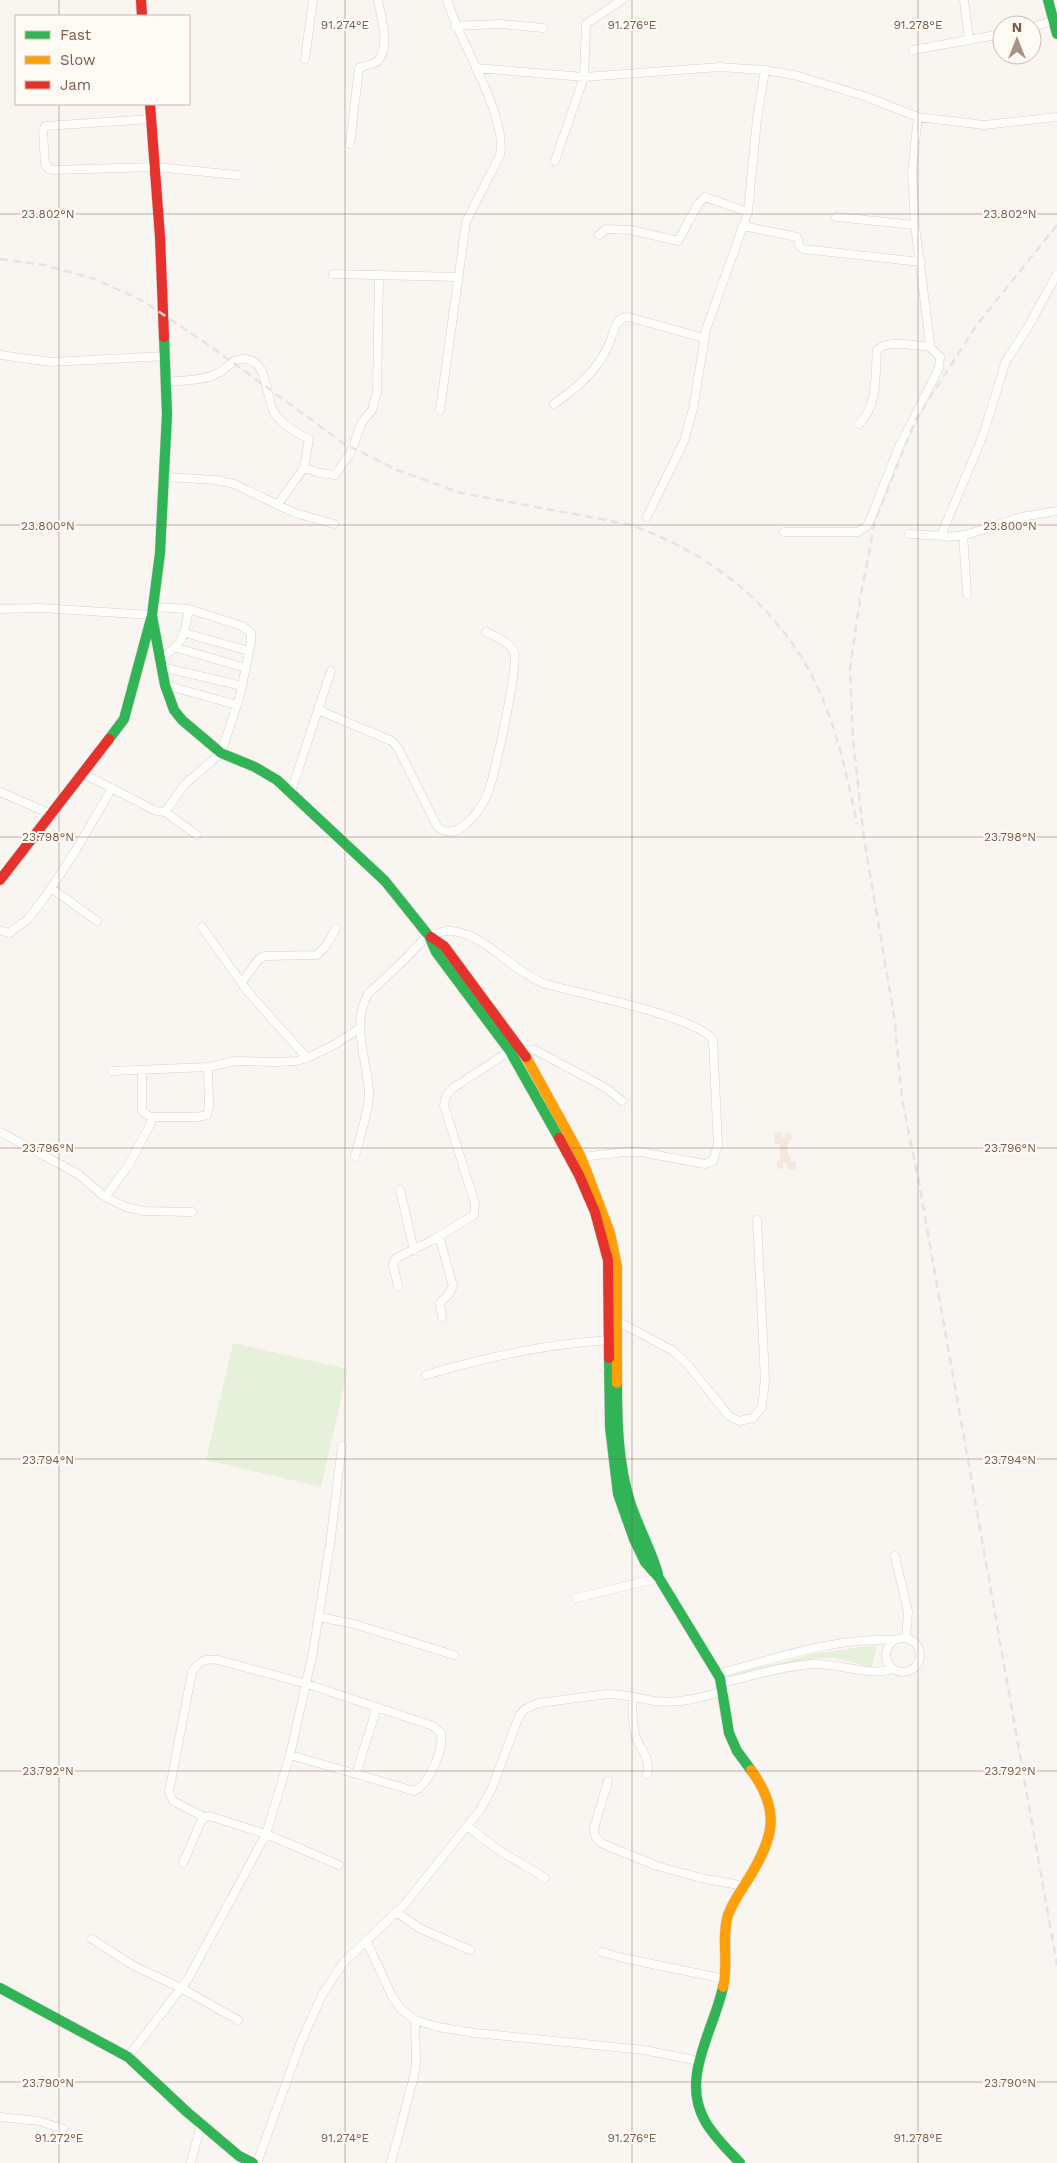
<svg xmlns="http://www.w3.org/2000/svg" width="1057" height="2163" font-family="'Work Sans',sans-serif">
	<style>
		.residential { fill: #f2e8de }
		.grass { fill: #e7f0db }
		.lines { fill: none; stroke-linecap: round; stroke-linejoin: round }
		.street-casing { stroke: #d7d1cb; stroke-width: 9 }
		.fast-casing { stroke: #d9d2cb; stroke-width: 11 }
		.slow-casing { stroke: #d9d2cb; stroke-width: 11 }
		.jam-casing { stroke: #d9d2cb; stroke-width: 11 }
		.street { stroke: #fefefd; stroke-width: 8 }
		.fast { stroke: #30b455; stroke-width: 10 }
		.slow { stroke: #ff9f0a; stroke-width: 10 }
		.jam { stroke: #e5322d; stroke-width: 10 }
		.rail { stroke: #e6e3e7; stroke-width: 2.5; stroke-dasharray: 8 5; stroke-linecap: butt }
		.ticks { fill: none; stroke: #7a5c4d; stroke-width: 1; stroke-opacity: 0.45 }
		.ticks-label { font-size: 12px; text-anchor: middle; fill: #7a5c4d; stroke: #fffaf3; stroke-width: 4; stroke-linejoin: round; paint-order: stroke }
	</style>
	<rect width="100%" height="100%" fill="#f9f5f0"/>
	<path class="residential" d="M 781,1132 L 782,1138 L 785,1137 L 785,1134 L 791,1133 L 792,1140 L 789,1140 L 789,1144 L 787,1144 L 788,1155 L 791,1156 L 791,1162 L 796,1161 L 796,1170 L 787,1169 L 787,1163 L 783,1163 L 783,1168 L 777,1169 L 777,1161 L 780,1161 L 780,1144 L 775,1144 L 774,1133 Z"/>
	<path class="grass" d="M 233,1343 L 348,1369 L 321,1487 L 206,1460 Z
		M 877,1645 L 872,1667 L 835,1658 L 817,1658 L 730,1678 L 728,1676 L 817,1653 Z"/>
	<g class="lines">
		<g class="street-casing">
			<path id="street" d="M 964,0 L 969,40
				M 455,26 L 500,24 L 543,28
				M 1032,27 L 1054,21
				M 913,50 L 1002,34
				M 305,59 L 313,0
				M 476,68 L 584,77 L 720,67 L 765,70 L 798,76 L 864,96 L 918,117 L 984,125 L 1057,117
				M 151,119 L 45,126 L 43,131 L 45,164 L 49,169 L 52,170 L 156,167 L 237,175
				M 350,144 L 359,68 L 377,62 C 391,48 381,17 378,0
				M 555,161 L 584,77 L 586,24 L 622,0
				M 836,217 L 915,225
				M 743,226 L 797,237 L 800,247 L 803,249 L 921,262
				M 599,235 L 606,229 L 631,230 L 678,241 L 698,204 L 705,197 L 748,212
				M 333,274 L 458,277
				M 1057,274 L 1028,327 L 1006,361 L 982,438 L 942,533 L 947,537 L 966,535 L 1021,517 L 1057,511
				M 0,355 L 51,362 L 166,356
				M 167,382 C 182,380 202,381 216,374 C 225,371 232,359 242,359 C 269,357 265,398 275,414 C 284,426 296,433 309,439 L 304,468
				M 554,404 C 578,387 597,371 609,344 C 614,334 614,317 628,317 L 704,338
				M 440,410 L 466,222 L 500,155 C 508,115 459,42 447,0
				M 859,424 C 878,406 875,375 877,350 C 887,339 912,346 926,346 L 930,343 L 915,225 L 912,171 L 918,117
				M 165,477 L 216,480 L 234,484 L 295,513 L 334,524
				M 278,504 L 304,468 L 320,473 L 335,475 L 351,452 L 362,422 L 372,410 L 377,392 L 379,275
				M 647,517 L 684,441 L 693,409 L 706,330 L 748,212 L 757,119 L 765,70
				M 784,532 L 858,532 L 868,525 L 898,449 L 939,368 L 940,357 L 928,345
				M 909,534 L 945,536
				M 963,535 L 967,594
				M 0,609 L 40,608 L 152,615
				M 185,633 L 249,651
				M 177,648 L 246,668
				M 160,659 C 184,643 184,636 189,609
				M 162,667 L 242,686
				M 165,685 L 237,705
				M 318,710 L 392,741 L 398,748 L 437,826 C 456,845 480,811 487,795 C 494,779 519,665 514,652 C 510,642 495,636 486,632
				M 82,773 L 156,811 L 165,812 L 185,784 L 221,753 L 240,695 L 251,642 L 251,633 L 242,626 L 189,609 L 153,607
				M 0,792 L 51,814
				M 291,792 L 331,671
				M 165,812 L 197,835
				M 51,888 L 97,921
				M 202,927 L 248,992 L 307,1058
				M 0,931 L 10,933 C 15,927 23,924 28,919 C 61,878 86,833 112,788
				M 242,982 L 258,960 L 264,956 L 317,955 L 326,946 L 336,928
				M 522,1051 L 535,1050 L 606,1088 L 622,1101
				M 112,1071 L 208,1067 L 236,1061 L 277,1062 L 296,1061 L 307,1058 L 334,1045 L 360,1028
				M 151,1117 L 197,1117 L 207,1115 L 209,1106 L 208,1067
				M 0,1132 L 78,1174 L 105,1197 L 126,1207 L 144,1211 L 192,1212
				M 355,1156 C 359,1140 370,1108 369,1092 C 367,1060 351,1024 368,994 C 382,981 396,968 409,955 C 415,949 421,941 428,936 C 433,933 441,932 447,931 C 482,929 512,973 546,984 C 579,994 697,1016 713,1040 L 718,1145 L 713,1161 L 705,1164 L 640,1152 L 625,1152 L 581,1157
				M 400,1190 L 414,1250
				M 105,1197 L 128,1166 L 151,1123 L 151,1117 L 144,1113 L 142,1110 L 142,1070
				M 439,1236 L 453,1286 L 449,1294 L 440,1303 L 442,1317
				M 398,1286 L 393,1264 L 396,1258 L 433,1240 L 474,1215 L 475,1204 L 444,1105 L 446,1096 L 453,1088 L 510,1051
				M 617,1321 L 672,1350 L 688,1365 L 729,1416 L 739,1421 L 753,1418 L 762,1407 L 765,1379 L 757,1220
				M 426,1375 C 486,1357 550,1343 613,1340
				M 895,1556 L 908,1612 L 906,1638
				M 576,1598 L 659,1578
				M 319,1617 L 354,1624 L 454,1655
				M886 1655a17 17 0 1 1 34 0a17 17 0 1 1-34 0Z
				M 717,1674 C 775,1659 834,1637 895,1640
				M 722,1683 C 751,1676 783,1666 813,1664 C 840,1663 868,1677 894,1669
				M 633,1697 C 632,1710 632,1723 636,1737 C 641,1751 651,1758 647,1774
				M 290,1755 L 356,1774 L 377,1707
				M 608,1781 L 594,1828 C 594,1836 596,1839 603,1844 L 657,1866 L 701,1878 L 744,1886
				M 204,1817 L 173,1801 L 169,1792 L 192,1672 C 199,1661 205,1658 218,1660 L 307,1684 L 433,1726 L 441,1733 C 444,1749 429,1785 414,1791 L 356,1774
				M 467,1826 L 497,1849 L 545,1878
				M 183,1863 L 202,1819 L 209,1816 L 266,1834 L 339,1865
				M 396,1912 L 421,1929 L 470,1950
				M 92,1939 L 134,1966 L 181,1988 L 238,2020
				M 366,1940 L 392,1996 L 401,2009 L 415,2020 L 438,2027 L 475,2033 L 644,2050 L 699,2061
				M 602,1952 L 623,1958 L 725,1979
				M 128,2057 L 188,1979 L 266,1834 L 290,1755 L 313,1652 L 330,1544 L 342,1446
				M 0,2117 L 39,2121 L 63,2129
				M 191,2163 L 201,2124
				M 257,2163 L 301,2042 L 323,1993 L 343,1963 L 404,1905 L 480,1810 L 492,1788 L 519,1716 L 525,1709 L 539,1703 L 607,1694 C 623,1694 638,1698 654,1701 C 678,1704 700,1698 724,1691
				M 391,2163 L 414,2076 L 416,2062 L 415,2020"/>
		</g>
		<g class="fast-casing">
			<path id="fast" d="M 1048,0 L 1057,34
				M 152,616 L 165,685 L 174,710 L 182,720 L 221,753 L 255,767 L 277,780 L 385,881 L 429,936 L 436,952 L 510,1051 L 559,1138
				M 109,739 L 124,719 L 152,615 L 160,553 L 167,414 L 164,337
				M 609,1358 L 610,1427 L 618,1494 L 634,1539 L 645,1562 L 659,1578 L 720,1678 L 729,1733 L 737,1751 L 751,1770
				M 617,1383 C 617,1423 618,1463 630,1502 C 638,1527 651,1549 658,1574
				M 723,1987 C 714,2030 680,2078 705,2121 C 714,2137 728,2150 740,2163
				M 0,1988 L 128,2057 L 187,2112 L 239,2156 L 253,2163"/>
		</g>
		<g class="slow-casing">
			<path id="slow" d="M 526,1057 L 581,1157 L 610,1233 L 617,1267 L 617,1383
				M 723,1987 C 729,1963 721,1938 728,1915 C 733,1902 741,1890 749,1878 C 774,1837 781,1811 751,1770"/>
		</g>
		<g class="jam-casing">
			<path id="jam" d="M 141,0 L 142,16
				M 150,104 L 160,237 L 164,337
				M 0,880 L 109,739
				M 431,937 L 444,946 L 526,1057
				M 559,1138 L 579,1175 L 595,1212 L 608,1260 L 609,1358"/>
		</g>
		<use href="#street" class="street"/>
		<use href="#fast" class="fast"/>
		<use href="#slow" class="slow"/>
		<use href="#jam" class="jam"/>
		<path class="rail" d="M 1057,225 L 976,326 L 915,421 L 875,521 L 860,599 L 850,669 L 853,739 L 864,839 L 894,1015 L 902,1099 L 919,1183 L 1057,1965
			M 0,259 L 44,265 L 95,279 L 143,301 L 213,348 L 343,443 L 397,470 L 461,493 L 627,524 C 712,552 785,611 821,695 C 839,736 848,781 857,824"/>
	</g>
	<path class="ticks" d="M 59,0 L 59,16M 345,0 L 345,2163M 632,0 L 632,2163M 918,0 L 918,2163M 59,104 L 59,2163M 0,214 L 1057,214M 0,525 L 1057,525M 0,837 L 1057,837M 0,1148 L 1057,1148M 0,1459 L 1057,1459M 0,1771 L 1057,1771M 0,2082 L 1057,2082"/>
	<g class="ticks-label">
		<text x="345" y="29">91.274°E</text>
		<text x="632" y="29">91.276°E</text>
		<text x="918" y="29">91.278°E</text>
		<text x="48" y="218">23.802°N</text>
		<text x="1010" y="218">23.802°N</text>
		<text x="48" y="530">23.800°N</text>
		<text x="1010" y="530">23.800°N</text>
		<text x="48" y="841">23.798°N</text>
		<text x="1010" y="841">23.798°N</text>
		<text x="48" y="1152">23.796°N</text>
		<text x="1010" y="1152">23.796°N</text>
		<text x="48" y="1464">23.794°N</text>
		<text x="1010" y="1464">23.794°N</text>
		<text x="48" y="1775">23.792°N</text>
		<text x="1010" y="1775">23.792°N</text>
		<text x="48" y="2087">23.790°N</text>
		<text x="1010" y="2087">23.790°N</text>
		<text x="59" y="2142">91.272°E</text>
		<text x="345" y="2142">91.274°E</text>
		<text x="632" y="2142">91.276°E</text>
		<text x="918" y="2142">91.278°E</text>
	</g>
	<rect x="15" y="15" width="175" height="90" fill="#fffaf3" stroke="#cabbb1"/>
	<rect x="25" y="31" width="25" height="8" fill="#30b455" stroke="#cabbb1"/>
	<text x="60" y="40" font-size="15" fill="#7a5c4d">Fast</text>
	<rect x="25" y="56" width="25" height="8" fill="#ff9f0a" stroke="#cabbb1"/>
	<text x="60" y="65" font-size="15" fill="#7a5c4d">Slow</text>
	<rect x="25" y="81" width="25" height="8" fill="#e5322d" stroke="#cabbb1"/>
	<text x="60" y="90" font-size="15" fill="#7a5c4d">Jam</text>
	<g transform="translate(1017 40)"><circle r="24" fill="#fffaf3" stroke="#cabbb1"/>
	<path d="M0-4L9 19L0 12L-9 19Z" fill="#a69286"/>
	<text y="-8" font-size="14" font-weight="bold" text-anchor="middle" fill="#7a5c4d">N</text>
	</g>
</svg>
